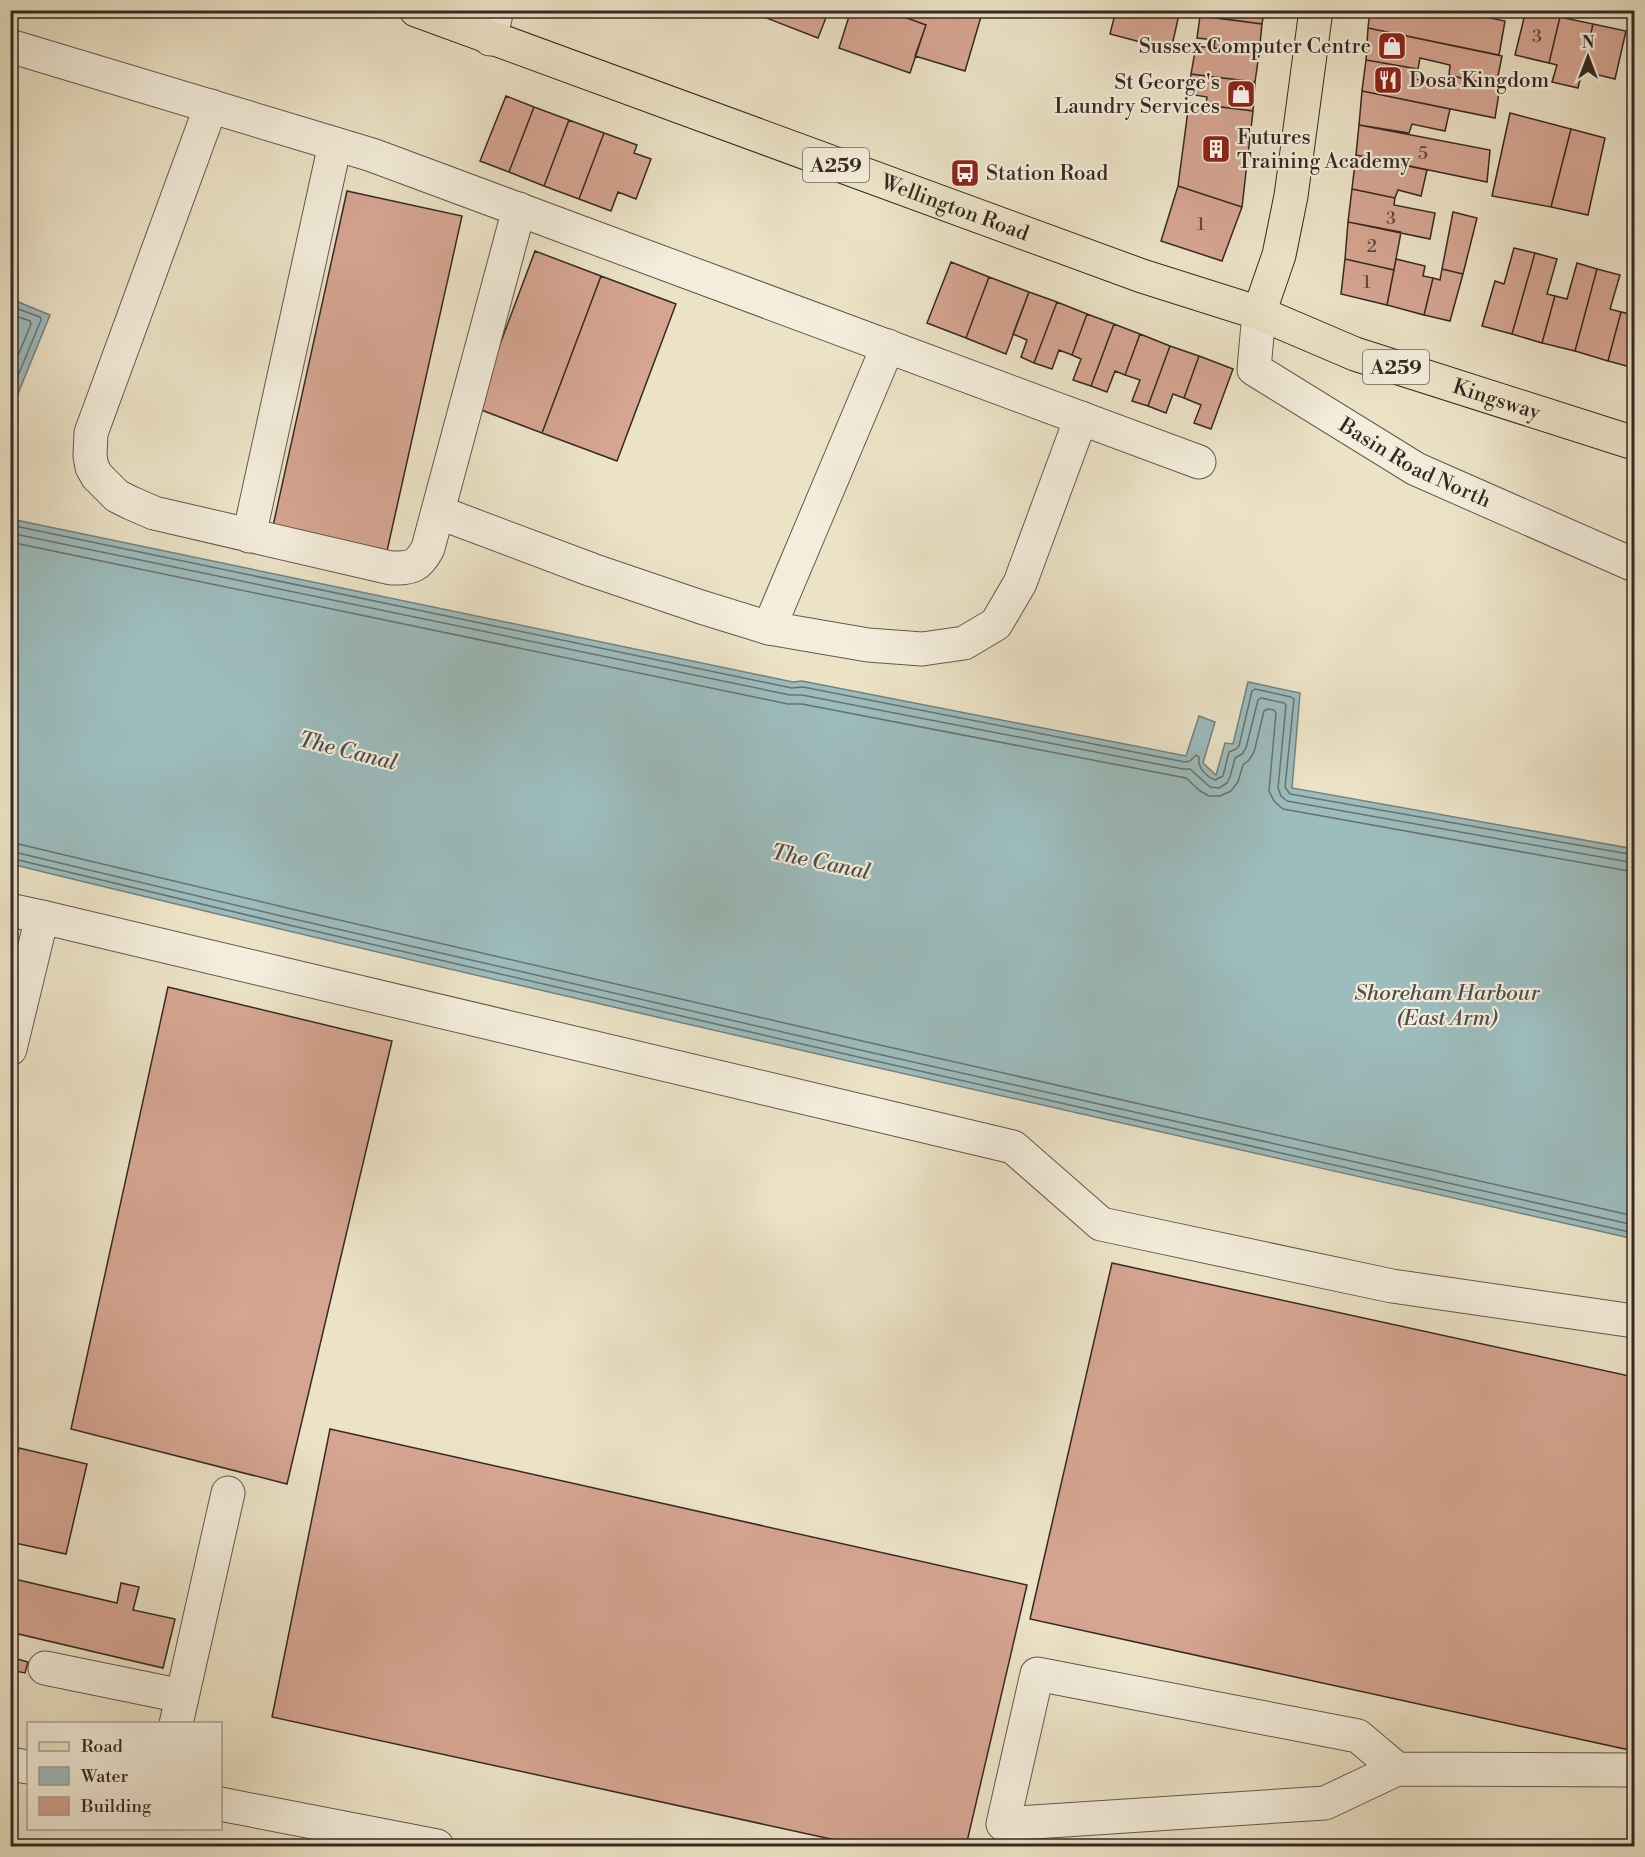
<svg xmlns="http://www.w3.org/2000/svg" width="1645" height="1857" font-family="'Libre Bodoni',serif">
	<style>
		.water { fill: #9cbcbd; stroke: #73817f; stroke-width: 1.5 }
		.lines { fill: none; stroke-linecap: round; stroke-linejoin: round }
		.shore { stroke: #697270; stroke-width: 1.5 }
		.building { fill: #d6a592; stroke: #362923; stroke-width: 1.5 }
		.minor-casing { stroke: #64584c; stroke-width: 35 }
		.major-casing { stroke: #362923; stroke-width: 35 }
		.minor { stroke: #f3eddb; stroke-width: 33 }
		.major { stroke: #ece3c7; stroke-width: 33 }
		.labels { text-anchor: middle; stroke-width: 4.5; stroke-linejoin: round; paint-order: stroke }
		.number-label { font-size: 18px; fill: #5e483f }
		.shield { fill: #f3eddb; stroke: #6f645a; stroke-width: 1.5 }
		.shield-label { font-size: 20px; font-weight: bold; fill: #362923 }
		.poi-label { font-size: 21px; fill: #362923; stroke: #f3eddb; text-anchor: start }
		.street-label { font-size: 21px; fill: #362923; stroke: #f3eddb }
		.water-label { font-size: 22px; font-style: italic; fill: #504e4a; stroke: #f3eddb }
	</style>
	<rect width="100%" height="100%" fill="#ece3c7"/>
	<filter id="stains"><feTurbulence type="fractalNoise" baseFrequency=".00333" numOctaves="4"/><feColorMatrix values="0 0 0 0 .2 0 0 0 0 .09 0 0 0 0 .02 0 0 0 .5 -.17"/></filter>
	<radialGradient id="worn" r=".72"><stop offset=".6" stop-color="#630" stop-opacity="0"/><stop offset="1" stop-color="#630" stop-opacity=".3"/></radialGradient>
	<path class="water" d="M 11,299 L 50,315 L 11,411 Z
		M 11,519 L 793,682 L 802,681 L 1186,756 L 1199,716 L 1215,722 L 1203,763 L 1216,775 L 1225,743 L 1233,744 L 1248,682 L 1300,693 L 1292,788 L 1634,849 L 1634,1239 C 1093,1116 550,996 11,864 Z"/>
	<g class="lines">
		<path class="shore" d="M 10,306 L 40,317 L 41,320 L 10,395
			M 10,314 L 30,321 L 31,324 L 10,375
			M 10,525 L 792,688 L 803,687 L 1185,762 L 1190,761 L 1196,755 L 1199,757 C 1197,768 1206,776 1215,780 L 1223,776 L 1229,752 L 1236,749 L 1239,746 L 1252,691 L 1255,689 L 1291,697 L 1294,699 L 1285,787 L 1290,794 L 1634,855
			M 10,533 L 790,695 L 802,695 L 1183,769 L 1190,769 L 1210,787 L 1219,788 L 1227,783 L 1230,777 L 1235,758 L 1242,754 L 1246,748 L 1258,700 L 1261,698 L 1284,703 L 1286,705 L 1278,788 L 1281,796 L 1287,801 L 1634,863
			M 10,542 L 788,704 L 802,704 L 1186,778 L 1200,791 L 1209,796 L 1220,796 L 1231,791 L 1238,782 L 1243,765 L 1249,760 L 1254,752 L 1264,711 L 1268,709 L 1274,710 L 1276,713 L 1269,791 L 1274,801 L 1283,809 L 1634,872
			M 10,842 L 296,910 L 871,1043 L 1634,1216
			M 10,851 L 294,919 L 869,1052 L 1634,1225
			M 10,858 L 293,926 L 867,1059 L 1634,1233"/>
	</g>
	<path class="building" d="M 746,10 L 829,10 L 818,38 Z
		M 851,10 L 885,10 L 926,25 L 910,73 L 839,48 Z
		M 885,10 L 983,10 L 965,71 L 915,56 L 926,25 Z
		M 1116,10 L 1180,10 L 1171,50 L 1110,34 Z
		M 1219,10 L 1264,10 L 1262,24 L 1218,18 Z
		M 1370,10 L 1451,10 L 1505,21 L 1499,55 L 1368,28 Z
		M 1526,10 L 1560,17 L 1549,63 L 1515,55 Z
		M 1200,16 L 1262,24 L 1259,54 L 1214,48 L 1215,40 L 1197,38 Z
		M 1560,17 L 1593,24 L 1578,88 L 1552,82 L 1557,65 L 1549,63 Z
		M 1593,24 L 1626,31 L 1615,79 L 1582,71 Z
		M 1368,28 L 1502,56 L 1496,86 L 1449,75 L 1450,65 L 1420,58 L 1418,69 L 1366,60 Z
		M 1196,46 L 1259,54 L 1255,82 L 1191,74 Z
		M 1366,60 L 1418,69 L 1415,79 L 1454,86 L 1456,77 L 1500,86 L 1495,118 L 1362,91 Z
		M 1191,74 L 1255,82 L 1253,111 L 1206,105 L 1207,97 L 1189,94 Z
		M 1362,91 L 1450,109 L 1445,131 L 1412,124 L 1409,133 L 1359,125 Z
		M 506,96 L 534,107 L 509,172 L 480,161 Z
		M 1189,103 L 1253,111 L 1242,207 L 1178,186 Z
		M 534,107 L 569,120 L 544,186 L 509,172 Z
		M 1510,113 L 1571,129 L 1551,207 L 1492,196 Z
		M 569,120 L 604,133 L 579,199 L 544,186 Z
		M 1359,125 L 1490,150 L 1487,182 L 1356,155 Z
		M 1571,129 L 1605,138 L 1588,215 L 1551,207 Z
		M 604,133 L 637,145 L 634,153 L 651,159 L 636,199 L 618,192 L 611,211 L 579,199 Z
		M 1356,155 L 1427,170 L 1421,196 L 1398,190 L 1395,198 L 1352,189 Z
		M 1178,186 L 1242,207 L 1222,261 L 1161,241 Z
		M 1352,189 L 1395,198 L 1394,205 L 1435,213 L 1430,239 L 1348,222 Z
		M 347,191 L 462,216 L 387,551 L 273,526 Z
		M 1453,212 L 1477,218 L 1463,274 L 1442,269 Z
		M 1348,222 L 1401,232 L 1394,270 L 1345,259 Z
		M 1514,248 L 1535,253 L 1512,334 L 1482,326 L 1495,281 L 1504,284 Z
		M 535,251 L 601,276 L 542,433 L 476,408 Z
		M 1535,253 L 1557,259 L 1547,294 L 1555,296 L 1542,343 L 1512,334 Z
		M 1345,259 L 1394,270 L 1387,305 L 1341,294 Z
		M 1396,259 L 1425,266 L 1423,276 L 1433,278 L 1424,315 L 1387,305 Z
		M 951,262 L 989,277 L 966,338 L 927,323 Z
		M 1577,263 L 1597,269 L 1575,351 L 1542,343 L 1555,296 L 1567,299 Z
		M 1442,269 L 1463,274 L 1450,321 L 1424,315 L 1433,278 L 1440,280 Z
		M 1597,269 L 1620,275 L 1610,309 L 1621,312 L 1608,361 L 1575,351 Z
		M 601,276 L 676,304 L 617,461 L 542,433 Z
		M 989,277 L 1029,292 L 1006,354 L 966,338 Z
		M 1029,292 L 1057,302 L 1034,363 L 1021,357 L 1027,340 L 1013,334 Z
		M 1634,296 L 1634,368 L 1608,361 L 1621,312 L 1630,314 Z
		M 1057,302 L 1087,314 L 1072,355 L 1059,350 L 1052,369 L 1034,363 Z
		M 1087,314 L 1114,324 L 1091,386 L 1073,380 L 1081,359 L 1072,355 Z
		M 1114,324 L 1140,334 L 1125,375 L 1115,371 L 1107,392 L 1091,386 Z
		M 1140,334 L 1170,346 L 1148,406 L 1132,401 L 1140,380 L 1125,375 Z
		M 1170,346 L 1199,356 L 1184,398 L 1173,394 L 1166,413 L 1148,406 Z
		M 1199,356 L 1233,369 L 1211,429 L 1194,423 L 1201,405 L 1184,398 Z
		M 168,987 L 392,1041 L 287,1484 L 71,1429 Z
		M 1112,1263 L 1634,1377 L 1634,1751 L 1030,1619 Z
		M 330,1429 L 1027,1585 L 966,1846 L 863,1846 L 272,1717 Z
		M 19,1448 L 87,1464 L 66,1554 L 10,1542 L 10,1487 Z
		M 10,1578 L 117,1603 L 121,1583 L 139,1587 L 133,1610 L 175,1619 L 163,1668 L 14,1633 L 10,1648 Z
		M 10,1657 L 28,1662 L 25,1673 L 10,1670 Z"/>
	<g class="lines">
		<g class="minor-casing">
			<g id="minor">
				<path d="M 490,39 L 497,10"/>
				<path d="M 10,46 L 372,155 L 1199,462"/>
				<path d="M 211,106 L 91,433 L 90,456 L 92,467 L 97,476 L 117,496 L 131,503 L 154,513 L 391,568 C 412,568 418,567 428,548 L 519,209"/>
				<path id="s1" d="M 1259,313 L 1254,369 L 1416,469 L 1634,565"/>
				<path d="M 438,512 L 592,570 L 701,607 L 769,628 L 868,645 L 922,649 L 964,643 L 996,624 L 1020,583 L 1081,418"/>
				<path d="M 249,536 L 335,144"/>
				<path d="M 769,628 L 888,346"/>
				<path d="M 10,910 L 42,917"/>
				<path d="M 10,1049 L 42,917 L 1013,1147 L 1101,1224 L 1392,1286 L 1634,1321"/>
				<path d="M 45,1668 L 182,1696"/>
				<path d="M 176,1724 L 228,1493"/>
				<path d="M 10,1764 L 28,1767"/>
				<path d="M 1397,1769 L 1358,1736 L 1037,1674 L 1003,1824 L 1325,1803 L 1397,1769 L 1634,1770"/>
				<path d="M 220,1804 L 437,1846"/>
			</g>
		</g>
		<g class="major-casing">
			<g id="major">
				<path id="s2" d="M 416,10 L 1142,276 L 1259,313 L 1355,354 L 1634,443"/>
				<path d="M 1259,313 L 1279,255 L 1291,196 L 1316,10"/>
			</g>
		</g>
		<use href="#minor" class="minor"/>
		<use href="#major" class="major"/>
	</g>
	<defs>
		<g id="shop-square" transform="scale(1.5)"><rect x="-9" y="-9" width="18" height="18" rx="4" fill="#8f2418" stroke="#f3eddb"/><path d="M-5-2.5h2.3a2.7 3.5 0 0 1 5.4 0H5L5.5 6h-11ZM-1.5-2.5h3a1.5 2.3 0 0 0-3 0Z" fill="#fff"/></g>
		<g id="restaurant-square" transform="scale(1.5)"><rect x="-9" y="-9" width="18" height="18" rx="4" fill="#8f2418" stroke="#f3eddb"/><path d="M-5-6h1v4h1v-4h1v4h1v-4h1v5L-1.5 .5V6h-2V.5L-5-1ZM5-6V6H3V1.5H1.5Q1.5-4 5-6Z" fill="#fff"/></g>
		<g id="building-square" transform="scale(1.5)"><rect x="-9" y="-9" width="18" height="18" rx="4" fill="#8f2418" stroke="#f3eddb"/><path d="M-4-6H4V6H1V3H-1V6H-4ZM-2.5-4.3h1.7v1.8h-1.7ZM.8-4.3h1.7v1.8H.8ZM-2.5-1h1.7V.8h-1.7ZM.8-1h1.7V.8H.8Z" fill="#fff"/></g>
		<g id="bus-square" transform="scale(1.5)"><rect x="-9" y="-9" width="18" height="18" rx="4" fill="#8f2418" stroke="#f3eddb"/><path d="M-5-6H5V4H4V6H2V4H-2V6H-4V4H-5ZM-3.5-4V0h7V-4ZM-3.5 1.2v1.5H-2V1.2ZM2 1.2v1.5H3.5V1.2Z" fill="#fff"/></g>
	</defs>
	<g fill-rule="evenodd">
		<use href="#shop-square" x="1392" y="46"/>
		<use href="#restaurant-square" x="1388" y="80"/>
		<use href="#shop-square" x="1241" y="94"/>
		<use href="#building-square" x="1216" y="149"/>
		<use href="#bus-square" x="965" y="173"/>
	</g>
	<g class="labels">
		<g class="number-label">
			<text x="1537" y="42">3</text>
			<text x="1423" y="159">5</text>
			<text x="1391" y="224">3</text>
			<text x="1201" y="230">1</text>
			<text x="1372" y="252">2</text>
			<text x="1367" y="288">1</text>
		</g>
		<g class="shield">
			<rect x="803" y="148" width="66" height="34" rx="4.5"/>
			<rect x="1363" y="350" width="66" height="34" rx="4.5"/>
		</g>
		<g class="shield-label">
			<text x="836" y="172">A259</text>
			<text x="1396" y="374">A259</text>
		</g>
		<g class="poi-label">
			<text x="1371" y="53" text-anchor="end">Sussex Computer Centre</text>
			<text x="1409" y="87">Dosa Kingdom</text>
			<text x="1220" y="89" text-anchor="end">St George's<tspan x="1220" dy="24">Laundry Services</tspan></text>
			<text x="1237" y="144">Futures<tspan x="1237" dy="24">Training Academy</tspan></text>
			<text x="986" y="180">Station Road</text>
		</g>
		<g class="street-label">
			<text dy="7" stroke="none"><textPath href="#s2" startOffset="574">Wellington Road</textPath></text>
			<text dy="7" stroke="none"><textPath href="#s2" startOffset="1149">Kingsway</textPath></text>
			<text dy="7" stroke="none"><textPath href="#s1" startOffset="243">Basin Road North</textPath></text>
		</g>
		<g class="water-label">
			<text transform="translate(348 750) rotate(14)" y="8">The Canal</text>
			<text transform="translate(821 861) rotate(12)" y="8">The Canal</text>
			<text x="1447" y="1000">Shoreham Harbour<tspan x="1447" dy="25">(East Arm)</tspan></text>
		</g>
	</g>
	<rect width="1645" height="1857" fill="none" stroke="#ece3c7" stroke-width="36"/>
	<rect x="12" y="12" width="1621" height="1833" fill="none" stroke="#362923" stroke-width="3"/>
	<rect x="18" y="18" width="1609" height="1821" fill="none" stroke="#362923" stroke-width="1.5"/>
	<rect x="27" y="1722" width="195" height="108" fill="#f3eddb" stroke="#a79f91" stroke-width="1.5"/>
	<rect x="39" y="1742" width="30" height="9" fill="#ece3c7" stroke="#a79f91" stroke-width="1.5"/>
	<text x="81" y="1752" font-size="18" fill="#362923">Road</text>
	<rect x="39" y="1767" width="30" height="18" fill="#9cbcbd" stroke="#a79f91" stroke-width="1.5"/>
	<text x="81" y="1782" font-size="18" fill="#362923">Water</text>
	<rect x="39" y="1797" width="30" height="18" fill="#d6a592" stroke="#a79f91" stroke-width="1.5"/>
	<text x="81" y="1812" font-size="18" fill="#362923">Building</text>
	<g transform="translate(1588 57)" stroke="#f3eddb" stroke-width="4.5" paint-order="stroke">
	<path d="M0-4.5L10 22L0 15L-10 22Z" fill="#362923"/>
	<text y="-9" font-size="16" font-weight="bold" text-anchor="middle" fill="#362923">N</text>
	</g>
	<rect width="100%" height="100%" filter="url(#stains)"/>
	<rect width="100%" height="100%" fill="url(#worn)"/>
</svg>
